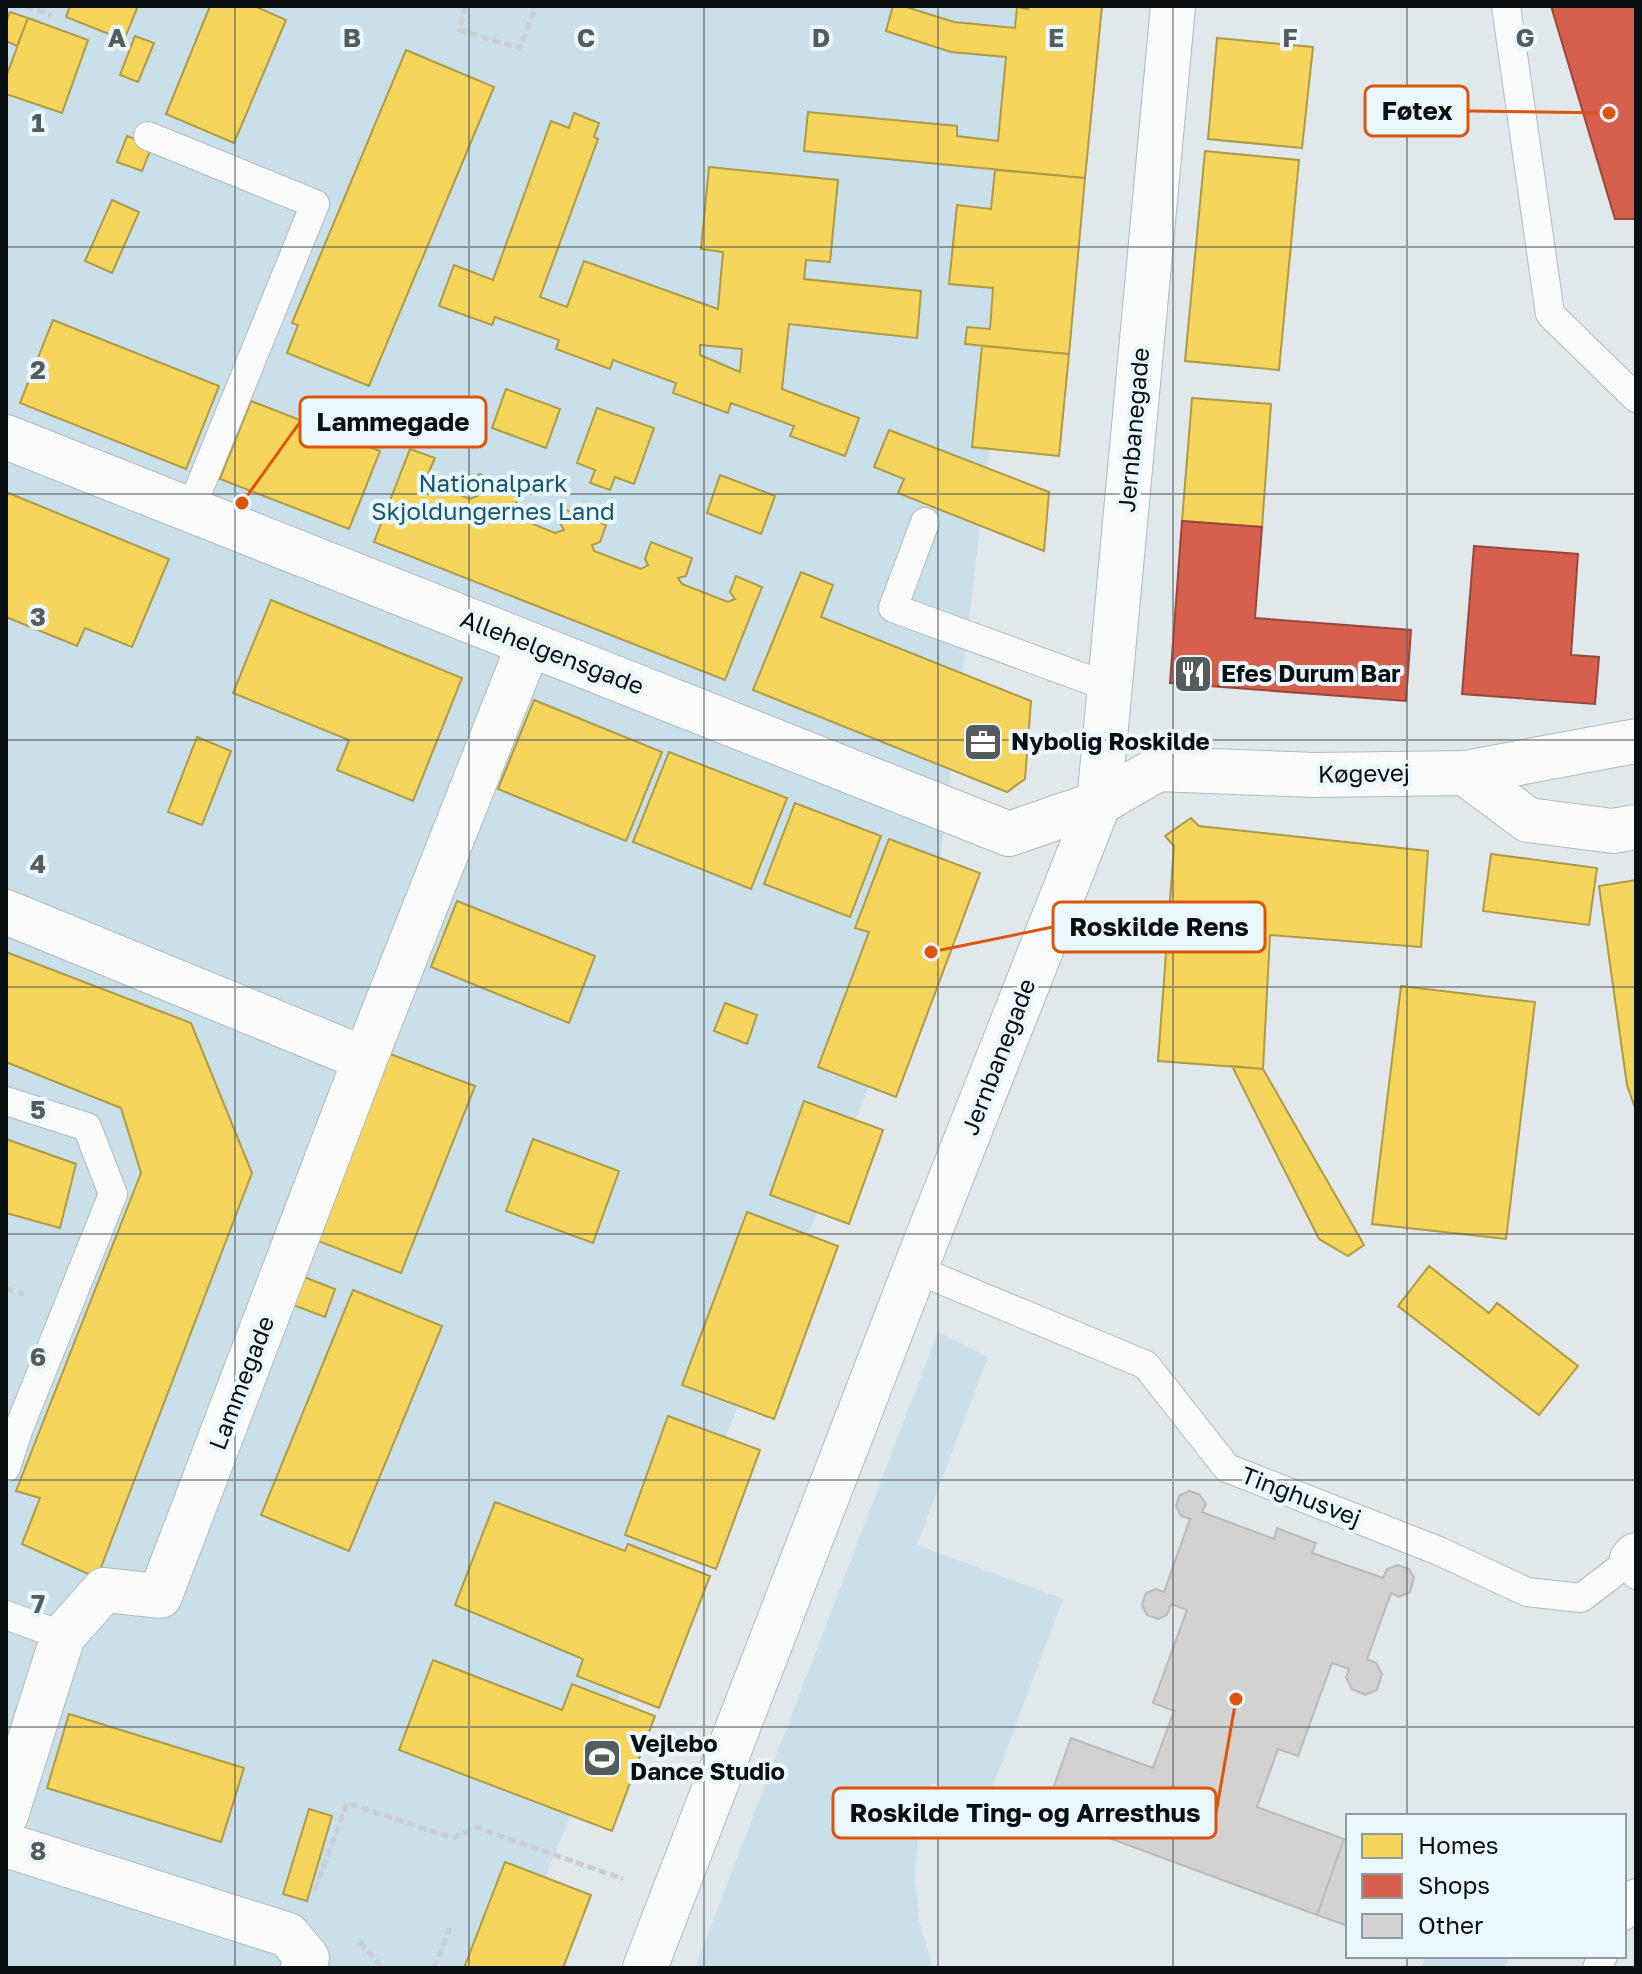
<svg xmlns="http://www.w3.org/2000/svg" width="1642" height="1974" font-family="'Golos Text',sans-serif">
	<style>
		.green { fill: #c9e0eb }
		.homes { fill: #f6d55c; stroke: #af9a46; stroke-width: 2; fill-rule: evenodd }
		.shops { fill: #d6604d; stroke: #99483b; stroke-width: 2 }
		.building { fill: #d4d2d0; stroke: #b9baba; stroke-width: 2 }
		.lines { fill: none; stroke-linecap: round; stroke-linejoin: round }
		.service-casing { stroke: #b2b8bc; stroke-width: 30 }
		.minor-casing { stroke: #b2b8bc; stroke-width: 46 }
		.tertiary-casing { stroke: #b2b8bc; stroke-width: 46 }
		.secondary-casing { stroke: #b2b8bc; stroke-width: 46 }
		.path { stroke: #cccfd1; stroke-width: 5; stroke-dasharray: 8 4; stroke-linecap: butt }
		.service { stroke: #fafcfc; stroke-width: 28 }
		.minor { stroke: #fafcfc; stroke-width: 44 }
		.tertiary { stroke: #fafcfc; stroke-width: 44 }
		.secondary { stroke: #fafcfc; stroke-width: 44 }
		.grid { fill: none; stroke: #555c5e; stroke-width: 2; stroke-opacity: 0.55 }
		.labels { text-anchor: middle; stroke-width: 8; stroke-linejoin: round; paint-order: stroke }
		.street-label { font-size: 24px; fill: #0a1012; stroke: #eaf7fd }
		.park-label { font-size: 24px; fill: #15566f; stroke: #eaf7fd }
		.poi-label { font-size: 24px; font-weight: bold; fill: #0a1012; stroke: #eaf7fd; text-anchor: start }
		.grid-label { font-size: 26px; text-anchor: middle; font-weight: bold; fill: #555c5e; stroke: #eaf7fd; stroke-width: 8; stroke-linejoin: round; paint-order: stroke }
		.leader { fill: none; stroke: #dd550c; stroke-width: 3 }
		.callout-dot { fill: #dd550c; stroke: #eaf7fd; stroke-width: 3 }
		.callout { fill: #eaf7fd; stroke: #dd550c; stroke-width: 3 }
		.callout-label { font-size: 26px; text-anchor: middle; font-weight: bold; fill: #0a1012 }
	</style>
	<rect width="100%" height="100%" fill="#e0e8ec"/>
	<path class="green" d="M 6,6 L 1043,6 L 931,935 L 508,1968 L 6,1968 Z
		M 938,1332 L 988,1357 L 917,1545 L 1063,1599 L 987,1802 L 931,1783 L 919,1822 L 915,1878 L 919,1921 L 933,1968 L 695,1968 Z
		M 1426,1956 L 1508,1956 L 1510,1957 L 1505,1968 L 1421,1968 Z"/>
	<path class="homes" d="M 70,6 L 138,6 L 124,40 L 66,17 Z
		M 210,6 L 254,6 L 286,20 L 234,143 L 166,114 Z
		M 893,6 L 903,6 L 954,22 L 1015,28 L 1017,7 L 1028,9 L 1029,6 L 1102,6 L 1085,178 L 804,151 L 808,112 L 957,126 L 957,136 L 998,141 L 1006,57 L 951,52 L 886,31 Z
		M 10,12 L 28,18 L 17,46 L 6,41 L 6,23 Z
		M 28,18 L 88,40 L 62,113 L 6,94 L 6,77 Z
		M 135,36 L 154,43 L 138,82 L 120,75 Z
		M 1217,38 L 1313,47 L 1302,148 L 1208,139 Z
		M 406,50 L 494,87 L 369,386 L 287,353 L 298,325 L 292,323 Z
		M 574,113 L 599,123 L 594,137 L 598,139 L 540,297 L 567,307 L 584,261 L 718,309 L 723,252 L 701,249 L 709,167 L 838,180 L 830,262 L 806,260 L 804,279 L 921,291 L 917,338 L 789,324 L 782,389 L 859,418 L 845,456 L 790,436 L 794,426 L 731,403 L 728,413 L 673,393 L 676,383 L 613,360 L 610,369 L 556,349 L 559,340 L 495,317 L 492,325 L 439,306 L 454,265 L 493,280 L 551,121 L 569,128 ZM 700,345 L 742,349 L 740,372 L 700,355 Z
		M 127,136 L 152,146 L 142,171 L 117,162 Z
		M 1205,151 L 1299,160 L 1279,370 L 1185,361 Z
		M 995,170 L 1085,178 L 1069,354 L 965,344 L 967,327 L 990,329 L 993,288 L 949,284 L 957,205 L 991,209 Z
		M 112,200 L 139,212 L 112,273 L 85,261 Z
		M 53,320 L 219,386 L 186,469 L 20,403 Z
		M 982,346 L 1069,354 L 1059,456 L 972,447 Z
		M 506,389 L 560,409 L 546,448 L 492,428 Z
		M 1192,398 L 1271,404 L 1262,527 L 1182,521 Z
		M 251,401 L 380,451 L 349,529 L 220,479 Z
		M 597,408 L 654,428 L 634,484 L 615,477 L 610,490 L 590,483 L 595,470 L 577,463 Z
		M 889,430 L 1049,492 L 1044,551 L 898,493 L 904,479 L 874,467 Z
		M 410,449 L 435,458 L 427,476 L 424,477 L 425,481 L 470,499 L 477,496 L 473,491 L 479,474 L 521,490 L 514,508 L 505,510 L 508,514 L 555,533 L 564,530 L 560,523 L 564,509 L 606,525 L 600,542 L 592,545 L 594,551 L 641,569 L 648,565 L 645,559 L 651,542 L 692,558 L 686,576 L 678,578 L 682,584 L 728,602 L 735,599 L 730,592 L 736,576 L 762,587 L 725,680 L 374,542 Z
		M 720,475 L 775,496 L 761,534 L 707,513 Z
		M 6,492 L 169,559 L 132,647 L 85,628 L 77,646 L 6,617 Z
		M 801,572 L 833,585 L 821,617 L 1031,701 L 1025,779 L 1007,792 L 753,690 Z
		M 271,600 L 462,678 L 413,801 L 337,770 L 349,740 L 233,693 Z
		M 534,700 L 662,752 L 626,841 L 498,789 Z
		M 197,737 L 231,751 L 202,825 L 168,812 Z
		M 669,752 L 787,798 L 751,889 L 633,842 Z
		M 795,803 L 881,836 L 850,917 L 764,884 Z
		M 1191,818 L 1199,826 L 1428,851 L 1421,947 L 1270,935 L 1263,1069 L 1158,1061 L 1174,846 L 1165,836 Z
		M 889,839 L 980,873 L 896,1097 L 818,1067 L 869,932 L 855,928 Z
		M 1491,854 L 1597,868 L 1589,925 L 1483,911 Z
		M 1636,880 L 1636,1111 L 1627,1085 L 1599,886 Z
		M 457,901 L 595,956 L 569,1023 L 431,967 Z
		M 6,952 L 191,1023 L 252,1173 L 97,1578 L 22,1544 L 40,1498 L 16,1491 L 141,1173 L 121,1108 L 6,1062 Z
		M 1401,986 L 1535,1002 L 1506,1239 L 1372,1224 Z
		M 725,1003 L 757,1015 L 747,1044 L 714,1031 Z
		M 390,1054 L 475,1086 L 401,1273 L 318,1241 Z
		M 1232,1066 L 1263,1069 L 1364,1245 L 1348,1256 L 1319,1239 Z
		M 804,1101 L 883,1130 L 849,1224 L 770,1195 Z
		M 6,1139 L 76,1164 L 60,1228 L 6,1213 Z
		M 533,1139 L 619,1171 L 593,1243 L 506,1211 Z
		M 747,1212 L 838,1246 L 774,1419 L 682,1385 Z
		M 1429,1266 L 1489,1313 L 1497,1303 L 1578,1366 L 1539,1415 L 1398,1306 Z
		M 304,1277 L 335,1289 L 325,1317 L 293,1305 Z
		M 353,1290 L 442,1326 L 349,1551 L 261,1515 Z
		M 668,1416 L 760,1450 L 716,1569 L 625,1535 Z
		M 495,1502 L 625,1551 L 628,1544 L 710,1576 L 659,1708 L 577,1676 L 583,1659 L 455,1605 Z
		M 433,1660 L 562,1710 L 572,1684 L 655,1716 L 612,1831 L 399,1750 Z
		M 69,1714 L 244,1768 L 221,1842 L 47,1788 Z
		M 309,1809 L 332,1816 L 307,1901 L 283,1894 Z
		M 505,1862 L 591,1895 L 563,1968 L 464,1968 Z"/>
	<path class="shops" d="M 1551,6 L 1636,6 L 1636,219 L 1615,219 Z
		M 1182,521 L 1262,527 L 1255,618 L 1411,630 L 1406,701 L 1170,683 Z
		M 1474,546 L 1578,554 L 1571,655 L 1599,657 L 1595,704 L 1462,694 Z"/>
	<path class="building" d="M 1189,1491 L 1199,1494 L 1206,1504 L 1202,1512 L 1274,1539 L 1277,1528 L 1316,1543 L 1312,1553 L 1383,1578 L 1387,1569 L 1398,1565 L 1409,1569 L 1414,1578 L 1410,1592 L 1399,1597 L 1391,1593 L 1367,1659 L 1376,1663 L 1382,1674 L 1377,1690 L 1365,1695 L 1352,1689 L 1346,1677 L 1349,1669 L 1332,1663 L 1298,1756 L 1278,1749 L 1257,1807 L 1344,1839 L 1317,1915 L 1044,1814 L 1071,1738 L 1153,1768 L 1174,1711 L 1153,1703 L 1187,1610 L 1171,1604 L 1167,1615 L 1158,1619 L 1147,1615 L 1142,1605 L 1146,1593 L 1156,1589 L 1164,1592 L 1190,1519 L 1181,1516 L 1176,1506 L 1180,1495 Z
		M 1344,1839 L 1348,1841 L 1348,1926 L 1317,1915 Z"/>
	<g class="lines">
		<g class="service-casing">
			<path id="service" d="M 1506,6 L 1550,314 L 1636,398
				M 148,136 L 315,204 L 190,511
				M 925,522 L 893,608 L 1109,687
				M 6,1101 L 87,1127 L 113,1194 L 19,1428 L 6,1468
				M 915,1269 L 1146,1365 L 1227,1468 L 1439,1551 L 1527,1592 L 1581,1598 L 1632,1559 L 1636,1575
				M 6,1615 L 63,1636
				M 1624,1916 L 1636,1893
				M 1597,1968 L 1603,1956"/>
		</g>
		<g class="minor-casing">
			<path id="minor" d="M 6,437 L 1009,834 L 1099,803
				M 1465,773 L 1528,820 L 1613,831 L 1636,827
				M 6,912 L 365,1059
				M 1632,1559 L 1636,1555
				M 6,1815 L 63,1636 L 104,1590 L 160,1596 L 365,1059 L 529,644
				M 6,1845 L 288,1935 L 307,1958 L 303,1968"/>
		</g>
		<g class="tertiary-casing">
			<path id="tertiary" d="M 1099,803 L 1173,6"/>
		</g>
		<g class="secondary-casing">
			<path id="secondary" d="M 645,1968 L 915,1269 L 1099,803 L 1158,769 L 1314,775 L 1465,773 L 1636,741"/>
		</g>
		<path class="path" d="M 26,6 L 51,15
			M 466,6 L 459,30 L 520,48 L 536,6
			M 6,1289 L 24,1294
			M 315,1890 L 347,1803 L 453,1838 L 476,1827 L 623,1879
			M 360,1942 L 383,1968
			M 434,1968 L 450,1928"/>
		<use href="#service" class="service"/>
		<use href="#minor" class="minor"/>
		<use href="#tertiary" class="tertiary"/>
		<use href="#secondary" class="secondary"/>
	</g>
	<path class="grid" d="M 235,6 L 235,1968M 469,6 L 469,1968M 704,6 L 704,1968M 938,6 L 938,1968M 1173,6 L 1173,1968M 1407,6 L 1407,1816M 6,247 L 1636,247M 6,494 L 1636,494M 6,740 L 1636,740M 6,987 L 1636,987M 6,1234 L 1636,1234M 6,1480 L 1636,1480M 6,1727 L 1636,1727M 1407,1956 L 1407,1968"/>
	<defs>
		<g id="restaurant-square" transform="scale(2)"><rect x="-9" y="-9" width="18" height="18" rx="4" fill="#555c5e" stroke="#eaf7fd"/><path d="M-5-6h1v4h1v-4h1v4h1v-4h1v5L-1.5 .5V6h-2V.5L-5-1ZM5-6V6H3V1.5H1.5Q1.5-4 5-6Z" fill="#fff"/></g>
		<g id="office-square" transform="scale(2)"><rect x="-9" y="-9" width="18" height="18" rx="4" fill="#555c5e" stroke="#eaf7fd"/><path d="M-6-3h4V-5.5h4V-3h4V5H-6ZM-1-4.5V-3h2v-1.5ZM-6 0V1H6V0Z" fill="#fff"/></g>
		<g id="stadium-square" transform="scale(2)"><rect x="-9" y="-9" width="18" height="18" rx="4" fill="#555c5e" stroke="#eaf7fd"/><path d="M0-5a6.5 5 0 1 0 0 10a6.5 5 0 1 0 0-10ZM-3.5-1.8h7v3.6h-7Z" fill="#fff"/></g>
	</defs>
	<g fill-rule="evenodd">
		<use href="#restaurant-square" x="1193" y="674"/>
		<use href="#office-square" x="983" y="742"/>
		<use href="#stadium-square" x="602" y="1758"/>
	</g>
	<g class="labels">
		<g class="street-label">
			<text transform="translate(1134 430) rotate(-85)" y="8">Jernbanegade</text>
			<text transform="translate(552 653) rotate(21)" y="8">Allehelgensgade</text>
			<text transform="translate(1364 774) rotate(-1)" y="8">Køgevej</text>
			<text transform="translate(999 1057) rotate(-69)" y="8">Jernbanegade</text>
			<text transform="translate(242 1383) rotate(-69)" y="8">Lammegade</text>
			<text transform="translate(1301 1497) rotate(21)" y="8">Tinghusvej</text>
		</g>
		<g class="park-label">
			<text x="493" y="492">Nationalpark<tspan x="493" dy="28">Skjoldungernes Land</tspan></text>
		</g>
		<g class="poi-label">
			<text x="1221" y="682">Efes Durum Bar</text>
			<text x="1011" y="750">Nybolig Roskilde</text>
			<text x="630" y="1752">Vejlebo<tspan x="630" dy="28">Dance Studio</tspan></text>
		</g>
	</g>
	<g class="grid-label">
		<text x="117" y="47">A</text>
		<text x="352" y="47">B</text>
		<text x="586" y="47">C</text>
		<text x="821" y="47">D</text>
		<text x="1056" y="47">E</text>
		<text x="1290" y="47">F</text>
		<text x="1525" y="47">G</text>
		<text x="38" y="132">1</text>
		<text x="38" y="379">2</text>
		<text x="38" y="626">3</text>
		<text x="38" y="873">4</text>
		<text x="38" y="1119">5</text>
		<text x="38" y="1366">6</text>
		<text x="38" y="1613">7</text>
		<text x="38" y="1860">8</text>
	</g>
	<path class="leader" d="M1609 113L1468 111M242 503L300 422M931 952L1053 927M1236 1699L1216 1813"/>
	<g class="callout-dot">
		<circle cx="1609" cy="113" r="8"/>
		<circle cx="242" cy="503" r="8"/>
		<circle cx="931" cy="952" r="8"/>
		<circle cx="1236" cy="1699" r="8"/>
	</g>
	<g class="callout">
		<rect x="1365" y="86" width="103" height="50" rx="8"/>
		<rect x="300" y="397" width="186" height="50" rx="8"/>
		<rect x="1053" y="902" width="212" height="50" rx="8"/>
		<rect x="833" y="1788" width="383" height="50" rx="8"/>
	</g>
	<g class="callout-label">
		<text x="1417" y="120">Føtex</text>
		<text x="393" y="431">Lammegade</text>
		<text x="1159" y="936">Roskilde Rens</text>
		<text x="1025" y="1822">Roskilde Ting- og Arresthus</text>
	</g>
	<rect width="1642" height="1974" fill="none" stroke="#0a1012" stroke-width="16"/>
	<rect x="1346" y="1814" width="280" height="144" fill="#eaf7fd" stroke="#909b9f" stroke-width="2"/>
	<rect x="1362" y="1834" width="40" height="24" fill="#f6d55c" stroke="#909b9f" stroke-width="2"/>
	<text x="1418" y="1854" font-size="24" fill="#0a1012">Homes</text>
	<rect x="1362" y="1874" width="40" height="24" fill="#d6604d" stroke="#909b9f" stroke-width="2"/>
	<text x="1418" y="1894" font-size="24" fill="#0a1012">Shops</text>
	<rect x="1362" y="1914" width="40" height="24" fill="#d4d2d0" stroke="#909b9f" stroke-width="2"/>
	<text x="1418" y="1934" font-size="24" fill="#0a1012">Other</text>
</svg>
